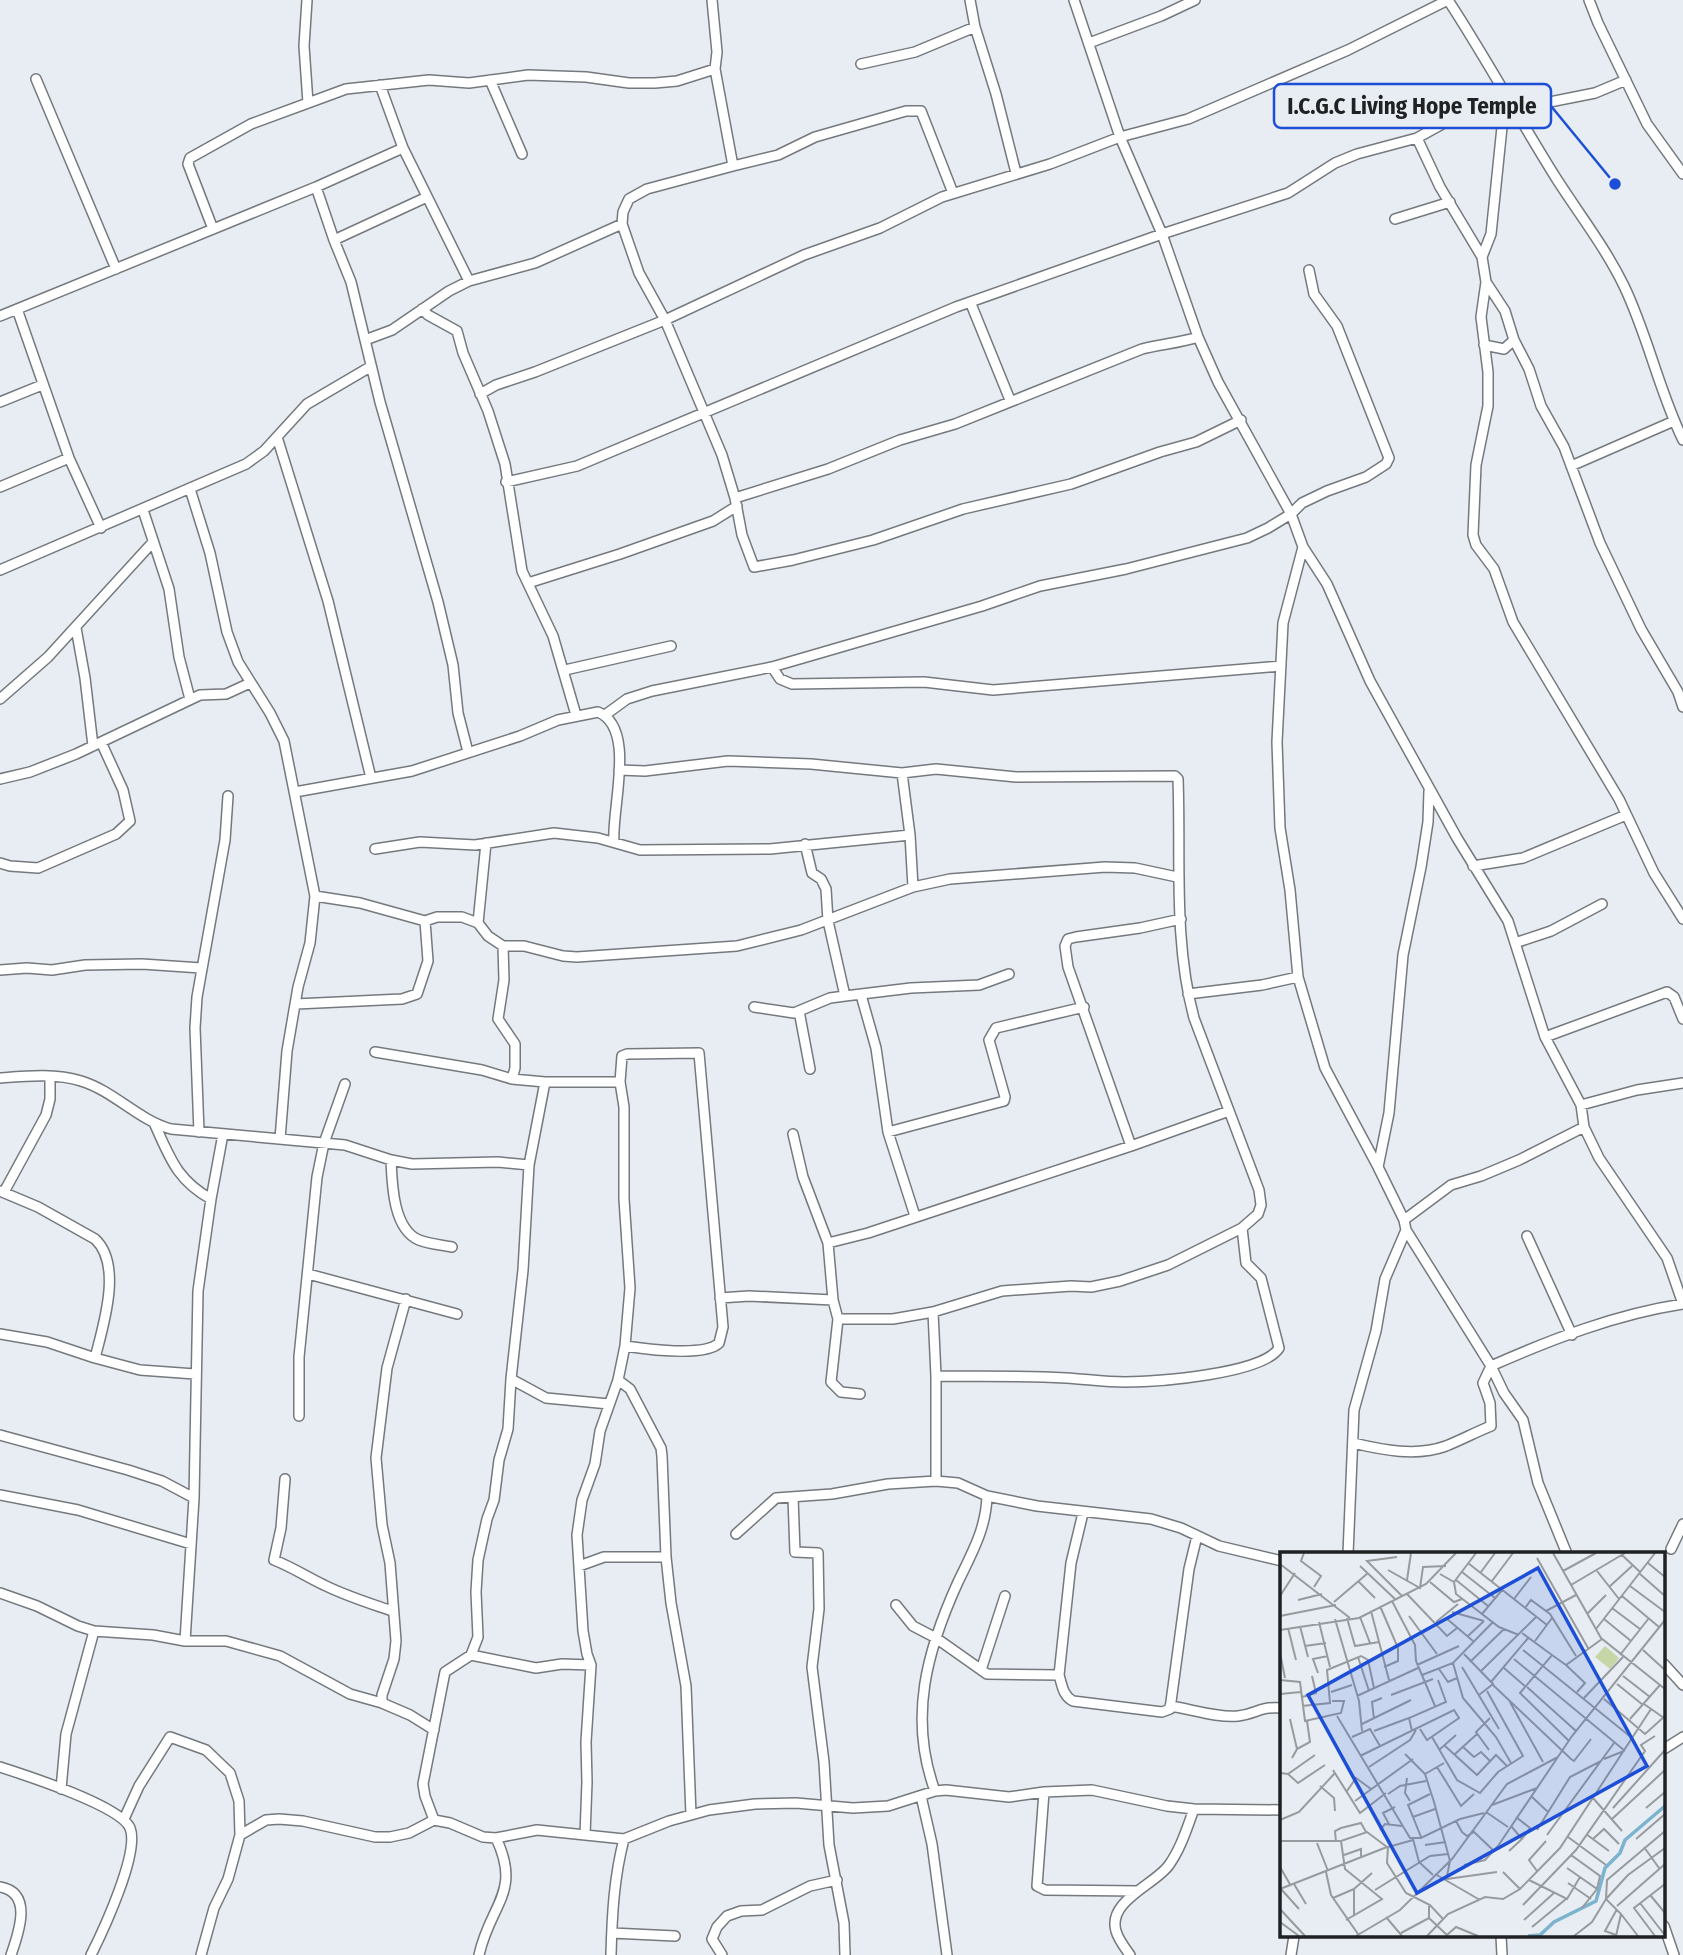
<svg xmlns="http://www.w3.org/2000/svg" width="1683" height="1955" font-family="'Fira Sans Condensed',sans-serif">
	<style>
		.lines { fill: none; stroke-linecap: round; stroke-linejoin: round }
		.street-casing { stroke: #74797e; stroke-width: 12 }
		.street { stroke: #fff; stroke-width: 9 }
		.inset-river { fill: none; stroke: #7cb3cf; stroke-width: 3.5 }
		.inset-road { fill: none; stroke: #979b9f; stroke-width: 2 }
		.view { fill: #1d4ed8; fill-opacity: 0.15; stroke: #1d4ed8; stroke-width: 3.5 }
		.inset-edge { fill: none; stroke: #1f2123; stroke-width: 3.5 }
		.leader { fill: none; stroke: #1d4ed8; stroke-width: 2.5 }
		.callout-dot { fill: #1d4ed8; stroke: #e7edf2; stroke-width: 2.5 }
		.callout { fill: #e7edf2; stroke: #1d4ed8; stroke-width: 2.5 }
		.callout-label { font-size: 23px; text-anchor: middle; font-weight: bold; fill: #1f2123 }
	</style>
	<rect width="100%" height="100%" fill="#e7edf2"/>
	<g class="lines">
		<g class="street-casing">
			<path id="street" d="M 307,0 L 304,46 L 308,103
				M 712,0 L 717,52 L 715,69 L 733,166 L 647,189 L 629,199 L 623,212 L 622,224 L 639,273 L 665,320 L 722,455 L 735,498 L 742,535 L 754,567 L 793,560 L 873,540 L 963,509 L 1071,484 L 1160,452 L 1196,442 L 1241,420
				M 970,0 L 975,27 L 996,94 L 1016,173
				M 1074,0 L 1120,137 L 1162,234 L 1198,337 L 1218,382 L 1291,514 L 1303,547 L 1327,584 L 1370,681 L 1457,838 L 1508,921 L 1545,1037 L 1581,1105 L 1584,1127 L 1599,1158 L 1667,1258 L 1683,1304
				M 1448,0 C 1486,58 1519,119 1556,178 C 1579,214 1605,247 1624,286 C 1648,336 1659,391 1683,440
				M 1589,0 L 1598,23 L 1647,124 L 1683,174
				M 1089,43 L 1161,16 L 1195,0
				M 861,64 L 915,52 L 975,27
				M 36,79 L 116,269
				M 490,80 L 522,154
				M 380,85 L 403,148 L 469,281
				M 1515,109 L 1595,93 L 1626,80
				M 1417,138 L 1440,187 L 1482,257 L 1486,282 L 1505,311 L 1514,340 L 1529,369 L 1541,406 L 1564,447 L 1600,543 L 1641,629 L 1678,692 L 1683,707
				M 733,166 L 778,155 L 815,137 L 906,111 L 921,111 L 953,193
				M 316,187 L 334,240 L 351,282 L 380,402 L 438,602 L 453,665 L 458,713 L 468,752
				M 1395,219 L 1450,202
				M 213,229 L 188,164 L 190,158 L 251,124 L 346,89 L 429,80 L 469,83 L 528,75 L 586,77 L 629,83 L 655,83 L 677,81 L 715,69
				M 334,240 L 427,197
				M 1482,257 L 1491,234 L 1505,98
				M 1486,282 L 1481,317 L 1488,372 L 1488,406 L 1476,465 L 1473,535 L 1476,545 L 1494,569 L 1513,622 L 1619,799 L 1654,873 L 1683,919
				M 971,304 L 1010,400
				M 17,309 L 69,458 L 101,528
				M 422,309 L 428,315 L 457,331 L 463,353 L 488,411 L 505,464 L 522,571 L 553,636 L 576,715
				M 0,316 L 316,187 L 403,148
				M 365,340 L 392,330 L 449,291 L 469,281 L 535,263 L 622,224
				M 1484,345 L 1504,349 L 1514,340
				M 480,394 L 496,385 L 535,372 L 665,320 L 804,255 L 880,228 L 942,197 L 1050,164 L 1120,137 L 1188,119 L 1348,50 L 1448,0
				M 0,402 L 42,385
				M 277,437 L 328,601 L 371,778
				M 1571,466 L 1674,421
				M 506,482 L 577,466 L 956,307 L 1162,234 L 1288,193 L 1335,163 L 1357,154 L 1417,138 L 1455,117 L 1508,97
				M 0,487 L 69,458
				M 190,489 L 210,553 L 227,632 L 238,662 L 270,713 L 284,741 L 315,896 L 310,943 L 298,987 L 287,1051 L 280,1139
				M 735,498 L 828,469 L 900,440 L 955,424 L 1142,349 C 1161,344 1180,343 1198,337
				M 143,510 L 169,589 L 179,657 L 190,699
				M 1303,547 L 1283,623 L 1277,742 L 1280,828 L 1290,890 L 1298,977 L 1325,1068 L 1378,1167 L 1404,1220 L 1406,1230 L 1491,1366 L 1504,1393 L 1523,1420 L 1538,1483 L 1567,1554
				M 0,570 L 246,464 L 264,451 L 307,404 L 370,367
				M 528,583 L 620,554 L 713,521 L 737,506
				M 76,628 L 85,678 L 93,746
				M 772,667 L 780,679 L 792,684 L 924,682 L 993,690 L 1281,666
				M 565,670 L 671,646
				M 0,699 L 48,657 L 153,542
				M 605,715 L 627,699 L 652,691 L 772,667 L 982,606 L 1040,586 L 1126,569 L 1247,538 L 1268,528 L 1291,514 L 1302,503 L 1327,491 L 1366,477 L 1386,464 L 1389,458 L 1337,326 L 1314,294 L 1309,270
				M 619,770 L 645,771 L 728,761 L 811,764 L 902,773 L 936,769 L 1016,777 L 1175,776 L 1178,779 C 1181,858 1173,940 1194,1018 L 1259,1190 L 1261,1205 L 1258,1214 L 1242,1228 L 1168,1265 L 1120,1281 L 1091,1287 L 1071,1286 L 1002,1291 L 933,1312 L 893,1319 L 838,1319 L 833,1300 L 749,1296 L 720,1298
				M 902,773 L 910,835 L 913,887
				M 0,779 L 30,772 L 76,754 L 200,695 L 226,694 L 250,683
				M 295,792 L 412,771 L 520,736 L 558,720 L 598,712 C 637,728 611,809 614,842
				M 805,844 L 812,873 L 821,879 L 826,889 L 828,921 L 845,996 L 911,988 L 979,985 L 1009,974
				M 375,849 L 420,842 L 475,845 L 554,833 L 598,838 L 640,850 L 770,849 L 910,835
				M 0,863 L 10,866 L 38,868 L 116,834 L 130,821 L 123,790 L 101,742
				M 1473,866 L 1523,858 L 1626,815
				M 315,896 L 360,903 L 425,921 L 437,917 L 462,917 L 478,923 L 488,936 L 503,946 L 524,946 L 563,956 L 577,957 L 737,946 L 801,930 L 913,887 L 950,879 L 1105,867 L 1135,868 L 1177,877
				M 478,923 L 486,843
				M 1515,943 L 1551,931 L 1602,904
				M 503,946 L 504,980 L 498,1019 L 515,1044 L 515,1068 L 512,1079
				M 0,970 L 27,968 L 52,970 L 85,965 L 142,964 L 201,968
				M 1188,994 L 1262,985 L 1298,977
				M 861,995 L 876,1048 L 888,1132 L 915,1216
				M 296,1004 L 402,999 L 417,994 L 428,961 L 425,921
				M 754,1007 L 794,1013 L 830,998 L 845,996
				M 799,1011 L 810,1069
				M 1545,1037 L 1667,992 L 1674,997 L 1683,1019
				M 375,1052 L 482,1070 L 512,1079 L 545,1082 L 529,1165 L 523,1270 L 511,1379 L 546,1398 L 609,1404
				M 0,1078 C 26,1076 56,1073 81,1081 C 114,1091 138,1120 171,1129 L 345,1145 L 391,1160 L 412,1164 L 498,1162 L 529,1165
				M 545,1082 L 620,1082
				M 1581,1105 L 1637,1090 L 1683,1083
				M 155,1125 C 170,1158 177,1180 211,1199
				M 199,1132 L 195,1028 L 197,997 L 225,840 L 228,796
				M 888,1132 L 1004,1101 L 1005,1097 L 989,1040 L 996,1028 L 1084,1007
				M 793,1134 L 803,1177 L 828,1243 L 833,1300
				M 1131,1146 L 1229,1111
				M 391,1160 C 392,1184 393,1229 419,1240 C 429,1244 442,1245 452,1247
				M 1378,1167 L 1389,1113 L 1403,955 L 1421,867 L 1428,822 L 1429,791
				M 0,1191 L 38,1207 L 95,1239 C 123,1265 103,1326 95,1358
				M 4,1192 L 46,1115 L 50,1099 L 50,1077
				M 1404,1220 L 1451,1185 L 1481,1176 L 1519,1160 L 1584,1127
				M 1527,1236 L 1572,1335
				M 828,1243 L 868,1233 L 1131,1146 L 1068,967 L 1065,946 L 1068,939 L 1076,937 L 1140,928 L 1181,919
				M 308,1274 L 457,1314
				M 933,1312 L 936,1376 L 936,1481
				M 838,1319 L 831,1382 L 841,1392 L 860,1394
				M 0,1334 L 47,1342 L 95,1358 L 140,1370 L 195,1374
				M 936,1376 C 979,1376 1023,1376 1066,1378 C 1085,1379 1105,1382 1125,1382 C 1156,1382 1263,1374 1279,1348 L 1261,1278 L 1246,1263 L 1242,1228
				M 618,1380 L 630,1389 L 661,1448 L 662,1456 L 666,1557 L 671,1603 L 686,1686 L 691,1815
				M 299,1416 L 299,1357 L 317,1177 L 324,1143 L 345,1084
				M 0,1435 L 128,1470 L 162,1481 L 194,1498
				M 1353,1443 C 1383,1450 1416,1457 1446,1446 C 1461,1440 1476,1432 1491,1426 L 1490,1403 L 1483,1383 L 1491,1366 C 1552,1339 1617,1314 1683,1304
				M 285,1479 L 281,1528 L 274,1560 C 292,1567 307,1577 324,1585 C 346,1596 369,1603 392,1611
				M 0,1495 L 78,1510 L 191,1544
				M 793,1497 L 795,1552 L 818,1553 L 819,1609 L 812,1667 L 824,1762 L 829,1845 L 844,1923 L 845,1955
				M 1083,1513 L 1071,1563 L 1059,1675 C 1062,1685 1063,1696 1073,1701 L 1162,1712 L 1170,1709 L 1189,1569 L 1197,1536
				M 736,1534 L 776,1498 L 832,1494 L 888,1484 L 936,1481 L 958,1483 L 987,1496 L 1037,1506 L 1151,1519 L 1181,1528 L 1219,1546 L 1282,1561
				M 1671,1549 L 1683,1524
				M 1348,1554 L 1354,1410 L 1376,1331 L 1385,1279 L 1406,1230
				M 579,1566 L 604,1557 L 666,1557
				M 0,1593 L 37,1606 L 78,1626 L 94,1631 L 153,1635 L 185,1641 L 226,1641 L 280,1656 L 350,1694 L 382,1703 L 410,1715 L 434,1730
				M 896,1605 L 913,1626 L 936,1638 L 987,1674 L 1059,1675
				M 185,1641 L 194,1498 L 198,1291 L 211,1199 L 223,1134
				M 471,1655 L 478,1637 L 476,1592 L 478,1560 L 487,1519 L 494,1500 L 499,1460 L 508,1429 L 511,1379
				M 1664,1664 L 1683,1685
				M 981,1670 L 1005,1596
				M 382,1703 L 382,1695 L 394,1659 L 396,1641 L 390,1563 L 382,1525 L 376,1458 L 387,1368 L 406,1299
				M 1170,1706 C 1191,1709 1217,1718 1238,1716 C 1257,1714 1259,1706 1282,1708
				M 1664,1749 L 1683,1737
				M 0,1767 C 25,1775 121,1806 130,1828 C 140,1852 103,1931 91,1955
				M 61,1789 L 66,1734 L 94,1631
				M 935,1791 C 908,1718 927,1650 958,1582 C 972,1553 986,1529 987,1496
				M 1044,1792 L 1037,1886 L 1045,1890 L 1138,1891
				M 921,1796 L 932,1844 L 947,1955
				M 124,1819 L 139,1786 L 170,1737 L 206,1750 L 230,1773 L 239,1801 L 240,1835 L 228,1879 L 214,1908 L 201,1955
				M 434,1820 L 425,1796 L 423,1784 L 445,1672 L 471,1655 L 536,1668 L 562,1664 L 591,1665
				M 240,1835 L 266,1820 L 279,1819 L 303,1821 L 375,1837 L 390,1837 L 409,1833 L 434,1820 L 450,1823 L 483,1837 L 496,1838 L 537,1830 L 624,1839 L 669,1821 L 709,1810 L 755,1804 L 796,1803 L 853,1808 L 888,1806 L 935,1791 L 946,1790 L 1009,1797 L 1044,1792 L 1092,1790 L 1167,1806 L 1194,1809 L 1282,1810
				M 585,1835 L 587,1782 L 586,1742 L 591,1665 L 587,1654 L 583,1631 L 577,1535 L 582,1500 L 595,1464 L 600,1431 L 618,1380 L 625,1346 L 630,1288 L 624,1199 L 624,1107 L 620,1082 L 622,1056 L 627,1054 L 699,1053 L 723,1327 L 719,1343 C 705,1357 645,1349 625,1346
				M 0,1887 C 34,1893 18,1934 11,1955
				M 1664,1926 L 1674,1955
				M 612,1933 L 675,1936
				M 1501,1936 L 1502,1955
				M 479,1955 C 490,1904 522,1893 496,1838
				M 611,1955 C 612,1915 614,1877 624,1839
				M 722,1955 L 712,1939 L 717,1927 L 727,1916 L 741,1911 L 762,1910 L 810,1886 L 837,1880
				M 1130,1955 C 1125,1948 1118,1939 1116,1931 C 1107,1901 1156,1884 1169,1865 C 1181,1848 1187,1828 1194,1809
				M 1291,1955 L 1294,1936"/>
		</g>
		<use href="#street" class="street"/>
	</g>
	<g transform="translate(1280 1552)">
		<rect width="385" height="385" fill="#e7edf2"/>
		<path d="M 325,94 L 339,106 L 330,117 L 315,105 Z" fill="#c7d6a6"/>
		<path class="inset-river" d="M 248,384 L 260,383 L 274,370 L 316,349 L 325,316 L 340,301 L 345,288 L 385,254"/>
		<path class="inset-road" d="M 24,1 L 21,9 L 41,24 L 34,35M 273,1 L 321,86 L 385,137M 342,3 L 360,20M 117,5 L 87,9 L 122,44M 257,6 L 308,96M 188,11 L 267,73M 368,11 L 385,25M 0,12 L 70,66M 80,14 L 115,47M 108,18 L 140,36 L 143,15 L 166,14M 283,19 L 316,1M 317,19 L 339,47M 182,20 L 215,46M 201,20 L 215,1M 160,22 L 174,30 L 196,1M 360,22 L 385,44M 127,28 L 131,1M 176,28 L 208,54M 78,29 L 95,46M 212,29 L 233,1M 150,30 L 174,50 L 182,47M 174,30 L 176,42 L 219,75 L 239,83M 291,33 L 345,1M 350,34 L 385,60M 329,35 L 352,14M 127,42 L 167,84 L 177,76M 0,44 L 15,21M 342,44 L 379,75M 234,47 L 251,25M 18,48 L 42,42M 112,49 L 135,93 L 136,109 L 155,154M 54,50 L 88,21M 100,54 L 118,96 L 118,109 L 104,115M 245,56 L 251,48 L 270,62 L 296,104M 332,56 L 360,77M 91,59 L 109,128M 266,59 L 296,43M 172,60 L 204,69M 202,62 L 222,38M 307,62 L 326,43M 0,64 L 56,53M 129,64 L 157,102M 80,65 L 90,91M 67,66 L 75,94 L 99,90M 166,66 L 193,89M 55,67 L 79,149 L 82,179M 324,67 L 351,89M 39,70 L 50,115M 156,70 L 178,52M 20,74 L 28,105M 8,76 L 16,108M 316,77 L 375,1M 0,78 L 79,66 L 146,32 L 176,1M 242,81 L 272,103M 188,84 L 204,69M 255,89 L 272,66M 25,94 L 46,91M 243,98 L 352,186M 363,98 L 385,118M 0,101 L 5,126M 184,102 L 213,132 L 199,143M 340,103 L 369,66M 78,105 L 89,139M 234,107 L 345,199M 190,110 L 224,77M 173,111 L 183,146 L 216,185 L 231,211M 137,113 L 179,94M 286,113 L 305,131 L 297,140M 182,115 L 219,177M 224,116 L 246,135M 159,117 L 168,130 L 177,126M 200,120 L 256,65M 38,121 L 33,107 L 48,104M 142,123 L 173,111 L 213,70M 343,124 L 370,145M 0,128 L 20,130 L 25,169 L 61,161 L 64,149 L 52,149M 211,130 L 249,85M 337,132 L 363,153M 213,133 L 291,207 L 294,209 L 311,187M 247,135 L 296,179M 51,140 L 72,133M 0,142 L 21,140M 111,143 L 153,127M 77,144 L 138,116M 22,145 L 36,141 L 32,124M 304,146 L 343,105M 324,147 L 365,182 L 385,164M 230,150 L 263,210M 364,152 L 384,166M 22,154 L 50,151 L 47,118 L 81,104 L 88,108 L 94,136M 57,164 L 130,286 L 141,286 L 180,267 L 204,261M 10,167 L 17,197 L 12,206M 94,167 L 92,150 L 102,146M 350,167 L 380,133M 82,172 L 131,148M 94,179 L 129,166M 132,179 L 129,166 L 166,150 L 158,128M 72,185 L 90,177 L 100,194M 152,185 L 177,228 L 200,241 L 218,220 L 243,204 L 207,139M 289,189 L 240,141 L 272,103 L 286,113 L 322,87M 165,194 L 197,223 L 216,203 L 227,214M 182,194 L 194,205 L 201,200 L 210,209M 17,197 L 30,190 L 27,169M 159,198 L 176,183M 209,198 L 196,180 L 210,166M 125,202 L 145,222 L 154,250 L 170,309 L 166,329M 174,203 L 197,182M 80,204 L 174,158 L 179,166 L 147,188 L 140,177M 324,207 L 344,199M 89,215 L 130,188 L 136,178M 157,215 L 181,254 L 194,242M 53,218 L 80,261 L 106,241M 0,221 L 8,222 L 35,203M 8,222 L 18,231 L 45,213M 145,222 L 164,211M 127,226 L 125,241 L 130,249M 40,234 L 54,246 L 55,259M 67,239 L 76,226 L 91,237M 108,242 L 120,234 L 146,229M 150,242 L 128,253 L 133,265 L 155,257M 252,245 L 268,260M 313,246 L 342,279M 75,249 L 133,207M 212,253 L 257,236M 333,256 L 385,198M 366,256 L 385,240M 206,260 L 228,275M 133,265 L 141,285M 236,265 L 250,276 L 242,287M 332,267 L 385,218M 0,268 L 19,260 L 55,221M 176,269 L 182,280 L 187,284 L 194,280 L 214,299M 109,272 L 103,261 L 115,255M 100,278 L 105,272 L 122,274M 257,278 L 290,225 L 321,209M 306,282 L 329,299M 267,283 L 334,191M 288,285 L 326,313M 133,287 L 139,310 L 153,323M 313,287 L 324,277 L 339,292M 356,287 L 385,262M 133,288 L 108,295 L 107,311 L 126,341 L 150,353 L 163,367M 0,289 L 61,289 L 87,280 L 107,295M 61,289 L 65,317 L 102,347 L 66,368M 56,290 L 55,279 L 61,276 L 81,271 L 86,280M 37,291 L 48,319M 145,293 L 166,290M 364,295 L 379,316M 229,299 L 242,287 L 231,274M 64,303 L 81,297 L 81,305M 291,303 L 320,324 L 317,337M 184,313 L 205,308 L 218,294 L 292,184 L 385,68M 0,315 L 11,334M 287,316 L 317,337 L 302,356M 257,319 L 249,308 L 266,289M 46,320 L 51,343 L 78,382M 223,320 L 240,337M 155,322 L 200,348M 167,327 L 217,320M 249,328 L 287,347 L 300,325M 288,331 L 311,347M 14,332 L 26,352M 0,337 L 107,295M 1,337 L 19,357M 95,338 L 150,304 L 168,302M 371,344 L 385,361M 53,346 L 74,337M 326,347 L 327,328 L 385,279M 326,347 L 348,323 L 385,296M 360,351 L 384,382M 243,353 L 296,298 L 365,199 L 361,193 L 375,184M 149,354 L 149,366 L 168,384M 337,354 L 385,312M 0,357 L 25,384M 341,362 L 358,384M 74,363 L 74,337 L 92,321M 106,365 L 122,384M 244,368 L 275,340M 0,370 L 19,384M 252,375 L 286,347M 121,381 L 149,366M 167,383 L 176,375 L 198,384M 336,383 L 325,379 L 337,357M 76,384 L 120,358 L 172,307 L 227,232 L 278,205M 147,384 L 168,362 L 205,345 L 223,347 L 240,337 L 280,296 L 371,157M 294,384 L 312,370 L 326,347 L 341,362 L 336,384M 375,384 L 354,356 L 385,332"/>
		<path class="view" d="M 258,16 L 367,214 L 137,341 L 28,143 Z"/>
		<rect width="385" height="385" class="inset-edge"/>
	</g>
	<path class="leader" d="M1615 184L1551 106"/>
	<circle class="callout-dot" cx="1615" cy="184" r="7"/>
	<rect class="callout" x="1274" y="84" width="277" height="44" rx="7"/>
	<g class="callout-label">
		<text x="1412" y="114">I.C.G.C Living Hope Temple</text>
	</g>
</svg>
